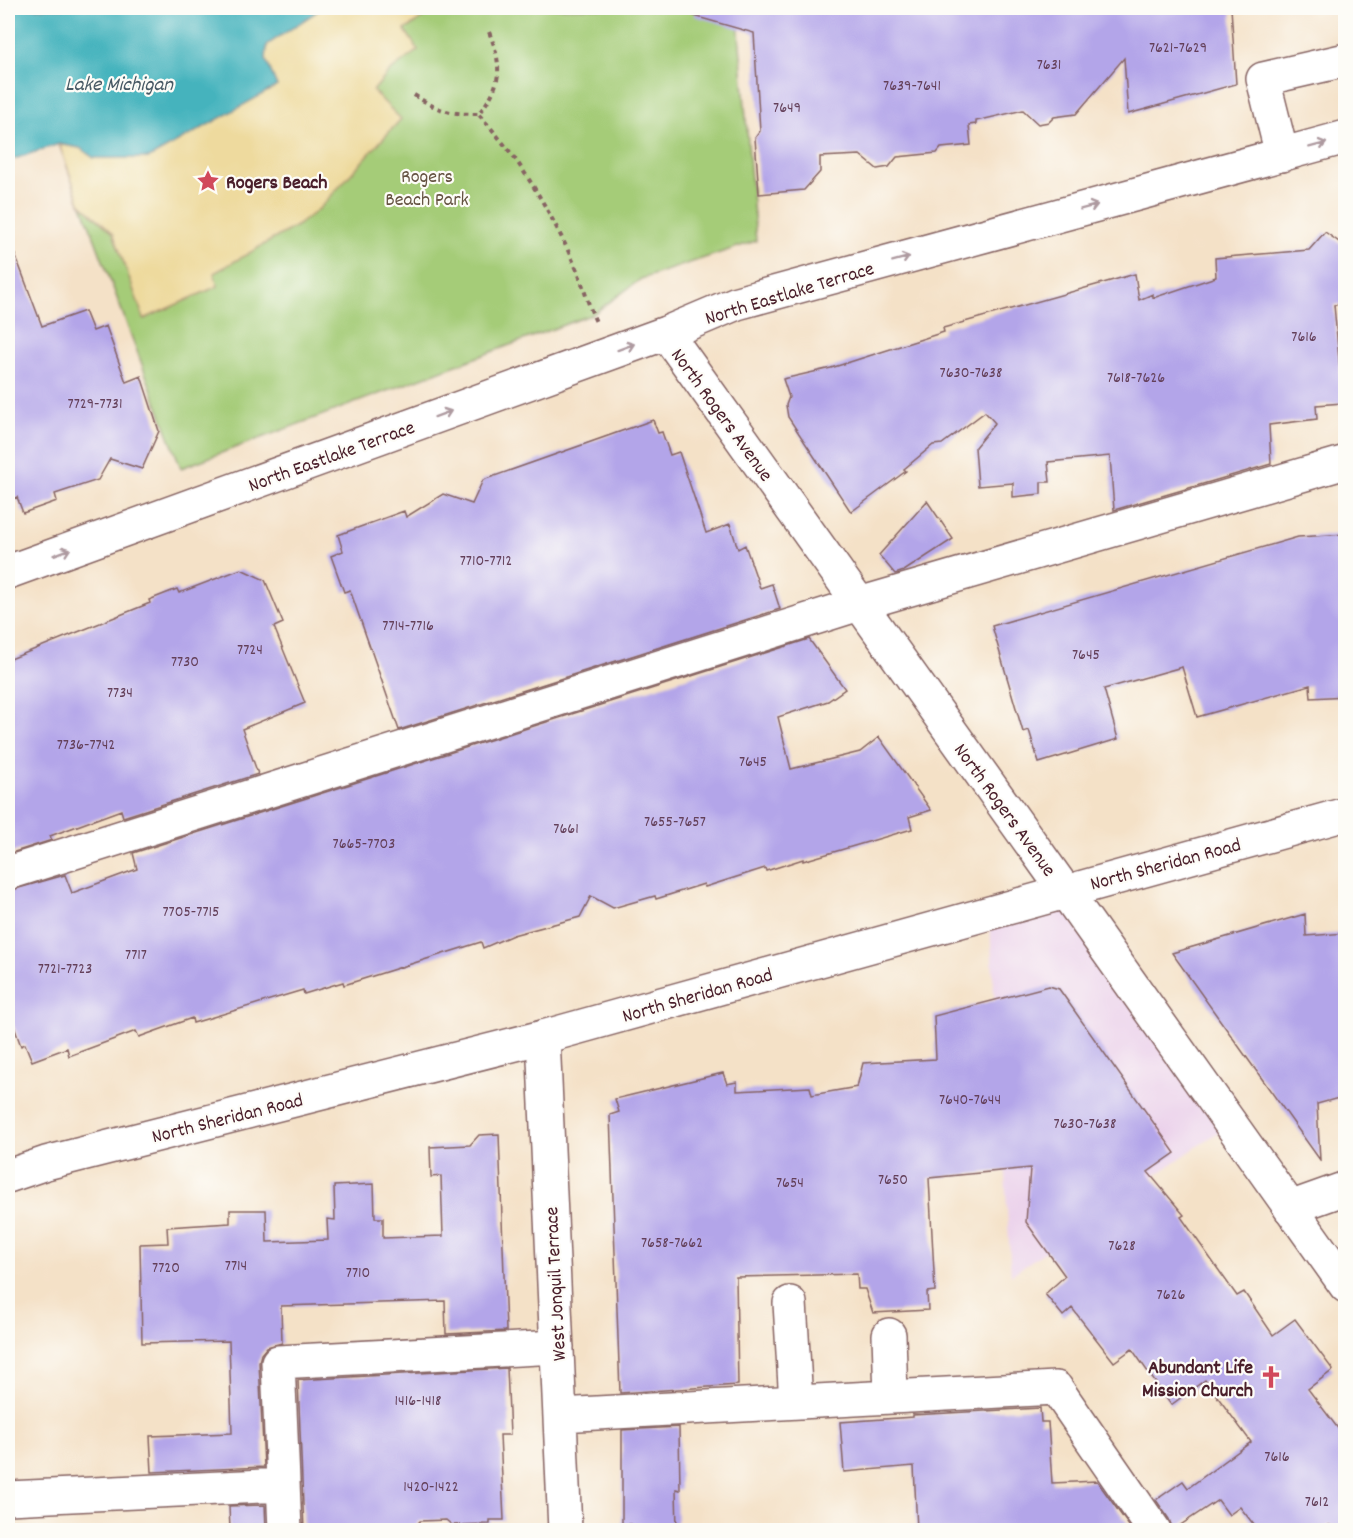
<svg xmlns="http://www.w3.org/2000/svg" width="1353" height="1538" font-family="Dekko,sans-serif">
	<style>
		.built { fill: #ebd1eb }
		.green { fill: #a5cc78; stroke: #787652; stroke-width: 1.5 }
		.sand { fill: #eeda9e; stroke: #9c7c64; stroke-width: 1.5 }
		.water { fill: #44b3bd; stroke: #476974; stroke-width: 1.5 }
		.building { fill: #b3a5e9 }
		.lines { fill: none; stroke-linecap: round; stroke-linejoin: round }
		.minor-casing { stroke: #866362; stroke-width: 36 }
		.major-casing { stroke: #866362; stroke-width: 36 }
		.path { stroke: #866362; stroke-width: 4; stroke-dasharray: 4.5 4.5; stroke-linecap: butt }
		.minor { stroke: #fff; stroke-width: 33 }
		.major { stroke: #fff; stroke-width: 33 }
		.oneway { stroke: #ae9aa0 }
		.labels { text-anchor: middle; stroke-width: 4.5; stroke-linejoin: round; paint-order: stroke }
		.number-label { font-size: 16px; fill: #64405a }
		.park-label { font-size: 20px; fill: #655342; stroke: #fdfcf7 }
		.poi-label { font-size: 20px; font-weight: bold; fill: #4a1f2b; stroke: #fdfcf7; text-anchor: start }
		.street-label { font-size: 20px; fill: #4a1f2b; stroke: #fdfcf7 }
		.water-label { font-size: 21px; font-style: italic; fill: #485a65; stroke: #fdfcf7 }
	</style>
	<rect width="100%" height="100%" fill="#fdfcf7"/>
	<filter id="ink" filterUnits="userSpaceOnUse"><feTurbulence type="fractalNoise" baseFrequency=".0167" numOctaves="2"/><feDisplacementMap in="SourceGraphic" scale="12" xChannelSelector="R" yChannelSelector="G"/><feConvolveMatrix kernelMatrix="1 2 1 2 8 2 1 2 1" color-interpolation-filters="sRGB"/></filter>
	<filter id="wash" filterUnits="userSpaceOnUse"><feTurbulence type="fractalNoise" baseFrequency=".008" numOctaves="4" result="noise"/><feDisplacementMap in="SourceGraphic" scale="24" xChannelSelector="R" yChannelSelector="G"/><feGaussianBlur stdDeviation="1.35" result="paint"/><feColorMatrix in="noise" values="0 0 0 0 0 0 0 0 0 0 0 0 0 0 0 0 0 1.4 0 .05"/><feComposite in="paint" operator="in"/></filter>
	<g filter="url(#wash)">
		<rect width="100%" height="100%" fill="#f4e1c7"/>
		<path class="built" d="M 1059,902 L 1221,1130 L 1011,1275 L 990,925 Z"/>
		<path class="green" d="M 322,8 L 737,8 L 756,241 L 641,279 L 593,314 L 181,468 L 59,144 L 80,148 L 94,158 L 149,157 L 277,86 Z"/>
		<path class="sand" d="M 322,8 L 438,8 L 405,30 L 418,50 L 389,72 L 373,91 L 401,119 L 320,208 L 298,225 L 214,273 L 218,286 L 144,319 L 113,233 L 80,203 L 59,144 L 80,148 L 94,158 L 149,158 L 277,86 L 266,60 L 267,45 Z"/>
		<path class="water" d="M 8,8 L 322,8 L 267,45 L 266,60 L 277,86 L 149,158 L 94,158 L 80,148 L 59,144 L 8,161 Z"/>
		<g id="blocks">
			<path class="building" d="M 696,8 L 1231,8 L 1236,84 L 1128,114 L 1124,58 L 1076,114 L 1054,117 L 1049,122 L 1038,124 L 1023,110 L 976,121 L 976,124 L 969,125 L 971,145 L 941,148 L 937,153 L 897,157 L 889,167 L 877,169 L 860,155 L 820,157 L 820,172 L 804,190 L 759,194 L 755,138 L 760,131 L 754,33 L 694,16 Z
				M 1325,232 L 1346,247 L 1346,300 L 1342,300 L 1342,304 L 1334,305 L 1343,403 L 1316,405 L 1317,419 L 1269,425 L 1271,464 L 1114,510 L 1110,456 L 1048,462 L 1050,482 L 1041,482 L 1041,494 L 1013,497 L 1013,483 L 978,486 L 975,447 L 995,423 L 985,412 L 942,444 L 933,445 L 904,469 L 906,471 L 851,512 L 788,417 L 786,405 L 789,397 L 783,379 L 831,368 L 944,332 L 943,328 L 1135,274 L 1139,300 L 1153,294 L 1153,298 L 1216,277 L 1215,258 L 1309,250 Z
				M 10,241 L 42,326 L 85,311 L 93,331 L 106,326 L 126,382 L 141,376 L 159,431 L 142,469 L 110,459 L 98,480 L 55,494 L 57,501 L 23,513 L 17,497 L 8,501 L 8,242 Z
				M 653,420 L 658,433 L 662,432 L 670,455 L 679,452 L 706,533 L 730,524 L 738,549 L 745,545 L 760,588 L 772,584 L 780,609 L 399,730 L 350,590 L 344,592 L 331,556 L 343,551 L 338,535 L 404,511 L 406,517 L 443,494 L 472,504 L 483,480 Z
				M 927,501 L 953,539 L 904,571 L 895,574 L 879,555 Z
				M 1346,534 L 1346,696 L 1311,698 L 1310,685 L 1197,717 L 1182,667 L 1104,689 L 1118,739 L 1039,763 L 1029,730 L 1023,732 L 992,626 L 1298,537 Z
				M 241,569 L 265,580 L 283,623 L 274,627 L 305,703 L 242,729 L 258,774 L 123,817 L 121,810 L 50,836 L 52,840 L 8,854 L 8,660 L 150,603 L 149,600 L 177,589 L 179,593 Z
				M 809,639 L 845,689 L 828,701 L 778,717 L 791,769 L 860,752 L 879,737 L 931,810 L 909,817 L 912,829 L 803,861 L 803,859 L 766,871 L 765,868 L 705,887 L 704,884 L 656,899 L 655,896 L 613,908 L 591,896 L 580,917 L 513,935 L 483,948 L 481,942 L 344,985 L 343,982 L 304,994 L 303,990 L 193,1023 L 192,1018 L 139,1037 L 136,1031 L 69,1056 L 67,1048 L 32,1061 L 25,1044 L 21,1046 L 8,1010 L 8,891 L 65,875 L 72,893 L 137,869 L 133,853 Z
				M 1305,914 L 1306,936 L 1346,933 L 1346,1096 L 1317,1104 L 1320,1160 L 1172,953 Z
				M 1049,986 L 1059,989 L 1175,1153 L 1148,1172 L 1184,1215 L 1181,1217 L 1237,1296 L 1244,1292 L 1273,1335 L 1295,1319 L 1333,1370 L 1308,1389 L 1346,1439 L 1346,1530 L 1329,1525 L 1322,1530 L 1258,1530 L 1240,1507 L 1229,1515 L 1218,1500 L 1173,1530 L 1169,1519 L 1156,1500 L 1183,1481 L 1188,1488 L 1251,1442 L 1205,1380 L 1171,1405 L 1132,1349 L 1114,1362 L 1072,1308 L 1063,1316 L 1045,1294 L 1065,1276 L 1026,1222 L 1030,1168 L 929,1178 L 935,1291 L 927,1292 L 928,1310 L 873,1313 L 865,1289 L 858,1289 L 857,1274 L 736,1277 L 738,1385 L 620,1393 L 610,1115 L 619,1112 L 615,1099 L 723,1073 L 727,1084 L 737,1082 L 737,1091 L 810,1087 L 812,1095 L 857,1087 L 863,1063 L 936,1059 L 934,1016 Z
				M 499,1134 L 506,1331 L 446,1334 L 445,1301 L 281,1306 L 282,1343 L 267,1347 L 261,1354 L 259,1362 L 264,1467 L 152,1472 L 150,1436 L 232,1433 L 229,1341 L 142,1343 L 140,1244 L 168,1243 L 167,1227 L 230,1223 L 230,1210 L 266,1210 L 267,1242 L 328,1240 L 327,1219 L 335,1220 L 334,1186 L 374,1184 L 375,1218 L 383,1218 L 383,1238 L 443,1236 L 441,1176 L 431,1177 L 430,1147 L 470,1145 L 479,1135 Z
				M 507,1368 L 510,1435 L 500,1435 L 504,1520 L 490,1520 L 490,1524 L 452,1525 L 446,1520 L 420,1521 L 415,1527 L 304,1530 L 298,1380 Z
				M 1040,1408 L 1041,1422 L 1048,1422 L 1052,1483 L 1097,1481 L 1132,1530 L 917,1530 L 914,1466 L 844,1472 L 840,1422 L 913,1417 L 913,1415 Z
				M 679,1427 L 680,1490 L 676,1489 L 677,1530 L 631,1530 L 631,1524 L 622,1525 L 622,1430 Z
				M 265,1505 L 266,1530 L 230,1530 L 229,1506 Z"/>
		</g>
	</g>
	<g filter="url(#ink)">
		<use href="#blocks" fill-opacity="0" stroke="#866362" stroke-width="1.5"/>
		<g class="lines">
			<g class="minor-casing">
				<path id="minor" d="M 1282,155 L 1263,79 L 1346,60
					M 666,333 L 1065,891
					M 8,572 L 666,333 L 737,303 L 1346,137
					M 8,873 L 859,604 L 1346,462
					M 543,1037 L 565,1530
					M 1290,1208 L 1346,1188
					M 790,1303 L 796,1402
					M 889,1335 L 891,1397
					M 560,1415 L 1056,1388 L 1154,1530
					M 8,1498 L 282,1485
					M 285,1530 L 278,1362 L 557,1347"/>
			</g>
			<g class="major-casing">
				<path id="major" d="M 1065,891 L 1346,1286
					M 8,1176 L 46,1163 L 543,1037 L 1346,814"/>
			</g>
			<path class="path" d="M 489,32 C 503,66 502,86 478,114 C 521,159 552,214 577,270 C 584,287 588,305 596,322
				M 414,95 C 439,111 449,114 478,114"/>
			<use href="#minor" class="minor"/>
			<use href="#major" class="major"/>
		</g>
		<defs><path id="oneway-shaft" d="M-6 0H5M1.5-3L5.5 0L1.5 3" fill="none" stroke-width="1.6" stroke-linecap="round" stroke-linejoin="round" transform="scale(1.5)"/></defs>
		<g class="oneway">
			<use href="#oneway-shaft" transform="translate(1318 145) rotate(-15)"/>
			<use href="#oneway-shaft" transform="translate(1089 207) rotate(-15)"/>
			<use href="#oneway-shaft" transform="translate(901 259) rotate(-15)"/>
			<use href="#oneway-shaft" transform="translate(626 347) rotate(-20)"/>
			<use href="#oneway-shaft" transform="translate(443 414) rotate(-20)"/>
			<use href="#oneway-shaft" transform="translate(62 552) rotate(-20)"/>
		</g>
	</g>
	<defs>
		<g id="sight-bare" transform="scale(1.8)"><path d="M0-6L1.8-2.2L6-1.7L2.9 1.2L3.7 5.4L0 3.3L-3.7 5.4L-2.9 1.2L-6-1.7L-1.8-2.2Z" fill="#d1495b" stroke="#fdfcf7" stroke-width="2.5" paint-order="stroke"/></g>
		<g id="church-bare" transform="scale(1.8)"><path d="M-1.2-6h2.4v3.5h3.3v2.4h-3.3V6h-2.4V-.1h-3.3v-2.4h3.3Z" fill="#d1495b" stroke="#fdfcf7" stroke-width="2.5" paint-order="stroke"/></g>
	</defs>
	<g fill-rule="evenodd">
		<use href="#sight-bare" x="208" y="181"/>
		<use href="#church-bare" x="1271" y="1377"/>
	</g>
	<g class="labels">
		<g class="number-label">
			<text x="1178" y="52">7621-7629</text>
			<text x="1049" y="69">7631</text>
			<text x="912" y="90">7639-7641</text>
			<text x="787" y="112">7649</text>
			<text x="1304" y="341">7616</text>
			<text x="971" y="377">7630-7638</text>
			<text x="1136" y="382">7618-7626</text>
			<text x="95" y="408">7729-7731</text>
			<text x="486" y="565">7710-7712</text>
			<text x="408" y="630">7714-7716</text>
			<text x="250" y="654">7724</text>
			<text x="1086" y="659">7645</text>
			<text x="185" y="666">7730</text>
			<text x="120" y="697">7734</text>
			<text x="86" y="749">7736-7742</text>
			<text x="753" y="766">7645</text>
			<text x="675" y="826">7655-7657</text>
			<text x="566" y="833">7661</text>
			<text x="364" y="848">7665-7703</text>
			<text x="191" y="916">7705-7715</text>
			<text x="136" y="959">7717</text>
			<text x="65" y="973">7721-7723</text>
			<text x="970" y="1104">7640-7644</text>
			<text x="1085" y="1128">7630-7638</text>
			<text x="893" y="1184">7650</text>
			<text x="790" y="1187">7654</text>
			<text x="672" y="1247">7658-7662</text>
			<text x="1122" y="1250">7628</text>
			<text x="236" y="1270">7714</text>
			<text x="166" y="1272">7720</text>
			<text x="358" y="1277">7710</text>
			<text x="1171" y="1299">7626</text>
			<text x="418" y="1405">1416-1418</text>
			<text x="1277" y="1461">7616</text>
			<text x="431" y="1491">1420-1422</text>
			<text x="1317" y="1506">7612</text>
		</g>
		<g class="park-label">
			<text x="427" y="182">Rogers<tspan x="427" dy="23">Beach Park</tspan></text>
		</g>
		<g class="poi-label">
			<text x="226" y="188">Rogers Beach</text>
			<text x="1253" y="1373" text-anchor="end">Abundant Life<tspan x="1253" dy="23">Mission Church</tspan></text>
		</g>
		<g class="street-label">
			<text transform="translate(789 292) rotate(-17)" y="7">North Eastlake Terrace</text>
			<text transform="translate(723 414) rotate(54)" y="7">North Rogers Avenue</text>
			<text transform="translate(331 455) rotate(-20)" y="7">North Eastlake Terrace</text>
			<text transform="translate(1006 809) rotate(54)" y="7">North Rogers Avenue</text>
			<text transform="translate(1165 863) rotate(-15)" y="7">North Sheridan Road</text>
			<text transform="translate(697 994) rotate(-16)" y="7">North Sheridan Road</text>
			<text transform="translate(227 1117) rotate(-14)" y="7">North Sheridan Road</text>
			<text transform="translate(554 1284) rotate(-93)" y="7">West Jonquil Terrace</text>
		</g>
		<g class="water-label">
			<text x="119" y="90">Lake Michigan</text>
		</g>
	</g>
	<rect width="1353" height="1538" fill="none" stroke="#fdfcf7" stroke-width="30"/>
</svg>
